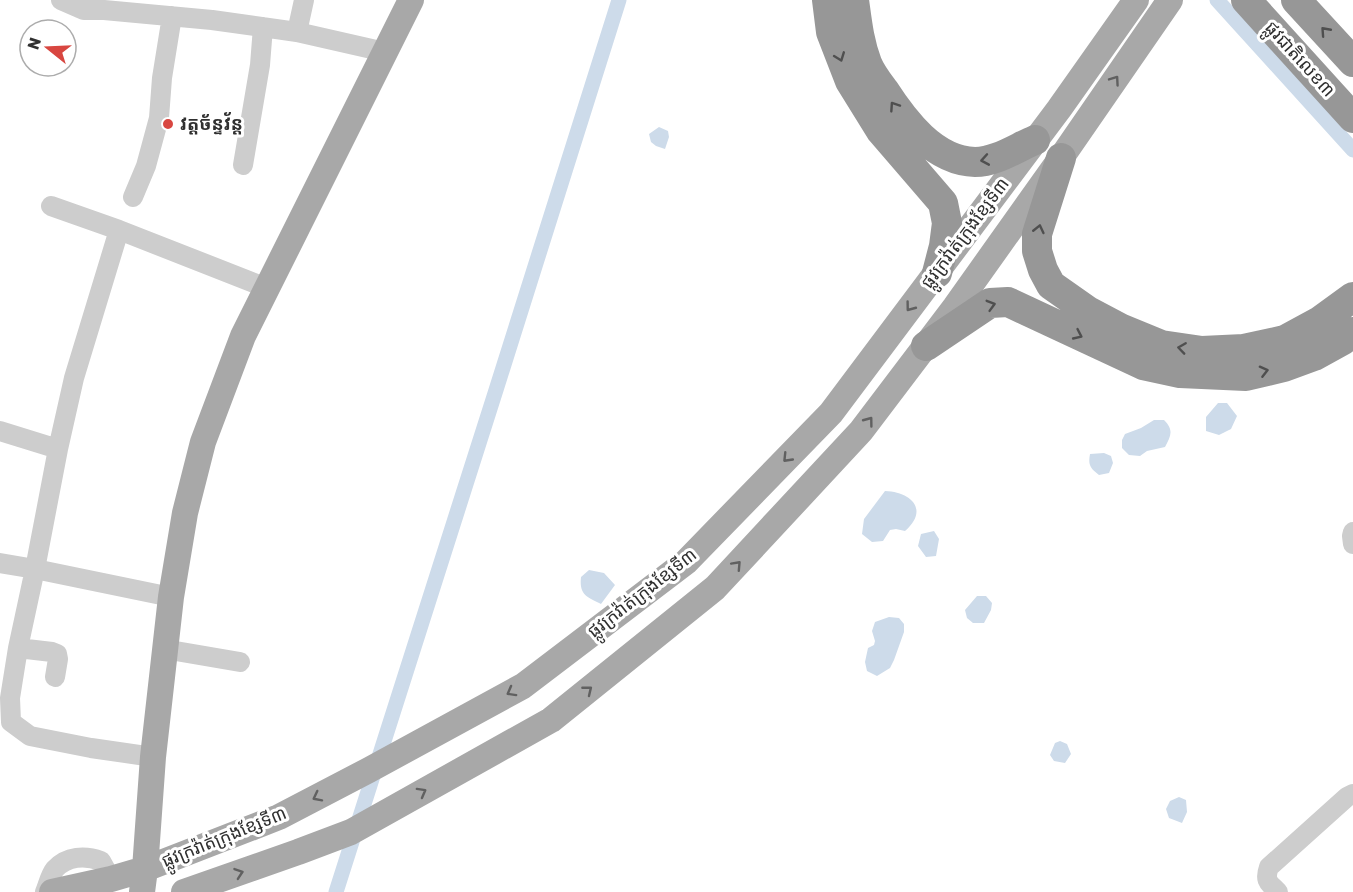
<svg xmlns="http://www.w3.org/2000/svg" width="1353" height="892" font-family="Rubik,'Noto Sans Khmer',sans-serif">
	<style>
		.water { fill: #cddbea }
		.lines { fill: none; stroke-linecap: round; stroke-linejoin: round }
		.canal { stroke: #cddbea; stroke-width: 15 }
		.minor { stroke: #cdcdcd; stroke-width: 20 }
		.major { stroke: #a8a8a8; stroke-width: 26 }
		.highway { stroke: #979797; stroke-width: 30 }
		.oneway { stroke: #4f4f4f }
		.oneway2 { stroke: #606060 }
		.poi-dot { fill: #d84640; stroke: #fff; stroke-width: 2 }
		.labels { text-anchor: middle; stroke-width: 6; stroke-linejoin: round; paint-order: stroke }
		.street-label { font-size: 18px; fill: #303030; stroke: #fff }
		.poi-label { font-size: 18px; font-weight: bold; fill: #303030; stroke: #fff; text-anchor: start }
	</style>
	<rect width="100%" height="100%" fill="#fff"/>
	<path class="water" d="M 659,127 L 668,131 L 669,137 L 665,149 L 656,146 L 651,142 L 649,134 Z
		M 1218,403 L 1227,403 L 1237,416 L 1231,429 L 1219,435 L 1206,431 L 1206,417 Z
		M 1154,420 L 1164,420 C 1174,430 1171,436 1165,447 L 1147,451 L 1140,456 L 1129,455 L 1122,448 L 1122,440 L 1125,434 L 1141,428 Z
		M 1104,453 L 1111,456 L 1113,463 L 1109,473 L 1099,475 C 1090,468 1088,465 1090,454 Z
		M 885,491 C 912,492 929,510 905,531 L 896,529 L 890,530 L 883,541 L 872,542 L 862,534 L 864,519 Z
		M 934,531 L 939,539 L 936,556 L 926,557 L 918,546 L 921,534 Z
		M 589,570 L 604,573 L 615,585 L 601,604 C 587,597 579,595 581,577 Z
		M 977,596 L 986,596 L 992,603 L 991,610 L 984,623 L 973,623 L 967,618 L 965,610 Z
		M 889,617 L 899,618 L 904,624 L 904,632 L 894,660 L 890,668 L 877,676 L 867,671 L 865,662 L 868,648 L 874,645 L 875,641 L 872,631 L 875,622 Z
		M 1060,741 L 1067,744 L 1071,754 L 1065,763 L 1054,761 L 1050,755 L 1055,743 Z
		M 1179,797 L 1186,800 L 1187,812 L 1182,823 L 1169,818 L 1166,809 L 1170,801 Z"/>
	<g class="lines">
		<path class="canal" d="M 1217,0 L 1353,150
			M 336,892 L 496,390 L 619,0"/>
		<path class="minor" d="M 61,0 L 84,10 L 104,10 L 212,20 L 297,32 L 385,52
			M 297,32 L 304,0
			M 243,165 L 260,65 L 263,27
			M 133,197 L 146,166 L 159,118 L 162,78 L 172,16
			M 51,206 L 119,230 L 267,288
			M 119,230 L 74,378 L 58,449 L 35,569 L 18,648 L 10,698 L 11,722 L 30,736 L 91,748 L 153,757
			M 0,431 L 58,449
			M 1353,532 L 1352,536 L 1353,544
			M 0,563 L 35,569 L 171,597
			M 18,648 L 52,652 L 57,654 L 58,659 L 55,677
			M 164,649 L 240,662
			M 45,892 C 48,885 50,875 55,869 C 67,856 85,855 101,861 L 111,879
			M 1278,892 C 1269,883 1264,881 1269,867 L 1347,797 L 1353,794"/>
		<path class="major" d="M 52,892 L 111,879 L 145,869 L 279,817 L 369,770 L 523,686 L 686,562 L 831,413 L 1059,109 L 1136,0
			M 142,892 L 145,869 L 153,757 L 171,597 L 185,513 L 203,442 L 243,336 L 411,0
			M 184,892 L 298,852 L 351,832 L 551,720 L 715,588 L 861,431 L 955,307 L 1061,158 L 1170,0"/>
		<path class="highway" d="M 827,0 L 831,32 L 850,81 L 881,131 L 943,203 L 947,223 L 944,246 L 937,273
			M 854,0 C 857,22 859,42 867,63 C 871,73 878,82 884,90 C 904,121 934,161 975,162 C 996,162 1016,148 1035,140
			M 1246,0 L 1353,118
			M 1296,0 L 1353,62
			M 1061,158 L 1037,234 L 1037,251 L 1043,270 L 1051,285 L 1088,311 L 1122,329 L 1161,345 L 1202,351 L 1244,349 L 1285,340 L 1320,321 L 1353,297
			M 926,346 L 990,303 L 1008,302 L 1143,365 L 1180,373 L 1246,376 L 1284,367 L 1314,356 L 1343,340 L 1353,332"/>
	</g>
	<defs><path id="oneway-chevron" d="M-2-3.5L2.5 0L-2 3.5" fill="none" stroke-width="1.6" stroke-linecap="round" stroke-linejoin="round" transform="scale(1.5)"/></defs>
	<g class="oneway">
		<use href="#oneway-chevron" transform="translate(1325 31) rotate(-132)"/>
		<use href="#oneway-chevron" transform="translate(840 57) rotate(69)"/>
		<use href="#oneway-chevron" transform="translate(894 106) rotate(-124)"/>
		<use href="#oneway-chevron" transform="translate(985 160) rotate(170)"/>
		<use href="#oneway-chevron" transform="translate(1039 229) rotate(-77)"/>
		<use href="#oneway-chevron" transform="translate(991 305) rotate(-16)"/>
		<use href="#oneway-chevron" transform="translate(1078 335) rotate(25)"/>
		<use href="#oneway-chevron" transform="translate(1182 348) rotate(-172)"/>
		<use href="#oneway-chevron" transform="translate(1264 371) rotate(-14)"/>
	</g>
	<g class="oneway2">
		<use href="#oneway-chevron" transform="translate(1115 80) rotate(-55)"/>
		<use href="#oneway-chevron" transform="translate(910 307) rotate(127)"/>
		<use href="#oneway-chevron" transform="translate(869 421) rotate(-53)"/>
		<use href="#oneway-chevron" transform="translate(787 458) rotate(134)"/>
		<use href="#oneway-chevron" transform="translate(737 565) rotate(-47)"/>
		<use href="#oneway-chevron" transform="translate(588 690) rotate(-39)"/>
		<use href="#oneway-chevron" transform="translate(511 692) rotate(151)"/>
		<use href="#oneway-chevron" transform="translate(422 792) rotate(-29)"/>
		<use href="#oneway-chevron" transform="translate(317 797) rotate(153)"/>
		<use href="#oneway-chevron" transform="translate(239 873) rotate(-19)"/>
	</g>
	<circle class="poi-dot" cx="168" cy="124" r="6"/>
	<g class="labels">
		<g class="street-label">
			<text transform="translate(1300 59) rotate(48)" y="6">ផ្លូវជាតិលេខ៣</text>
			<text transform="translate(965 233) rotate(-53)" y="6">ផ្លូវក្រវ៉ាត់ក្រុងខ្សែទី៣</text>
			<text transform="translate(642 593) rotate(-38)" y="6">ផ្លូវក្រវ៉ាត់ក្រុងខ្សែទី៣</text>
			<text transform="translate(224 837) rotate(-22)" y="6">ផ្លូវក្រវ៉ាត់ក្រុងខ្សែទី៣</text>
		</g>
		<g class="poi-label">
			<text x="180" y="130">វត្តច័ន្ទវ័ន្ត</text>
		</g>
	</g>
	<g transform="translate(48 48) rotate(288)"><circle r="28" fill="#ffffff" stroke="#acacac" stroke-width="1.5"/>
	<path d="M0-4.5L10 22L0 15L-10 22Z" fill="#d84640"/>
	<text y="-9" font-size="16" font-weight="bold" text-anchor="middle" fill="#303030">N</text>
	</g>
</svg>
